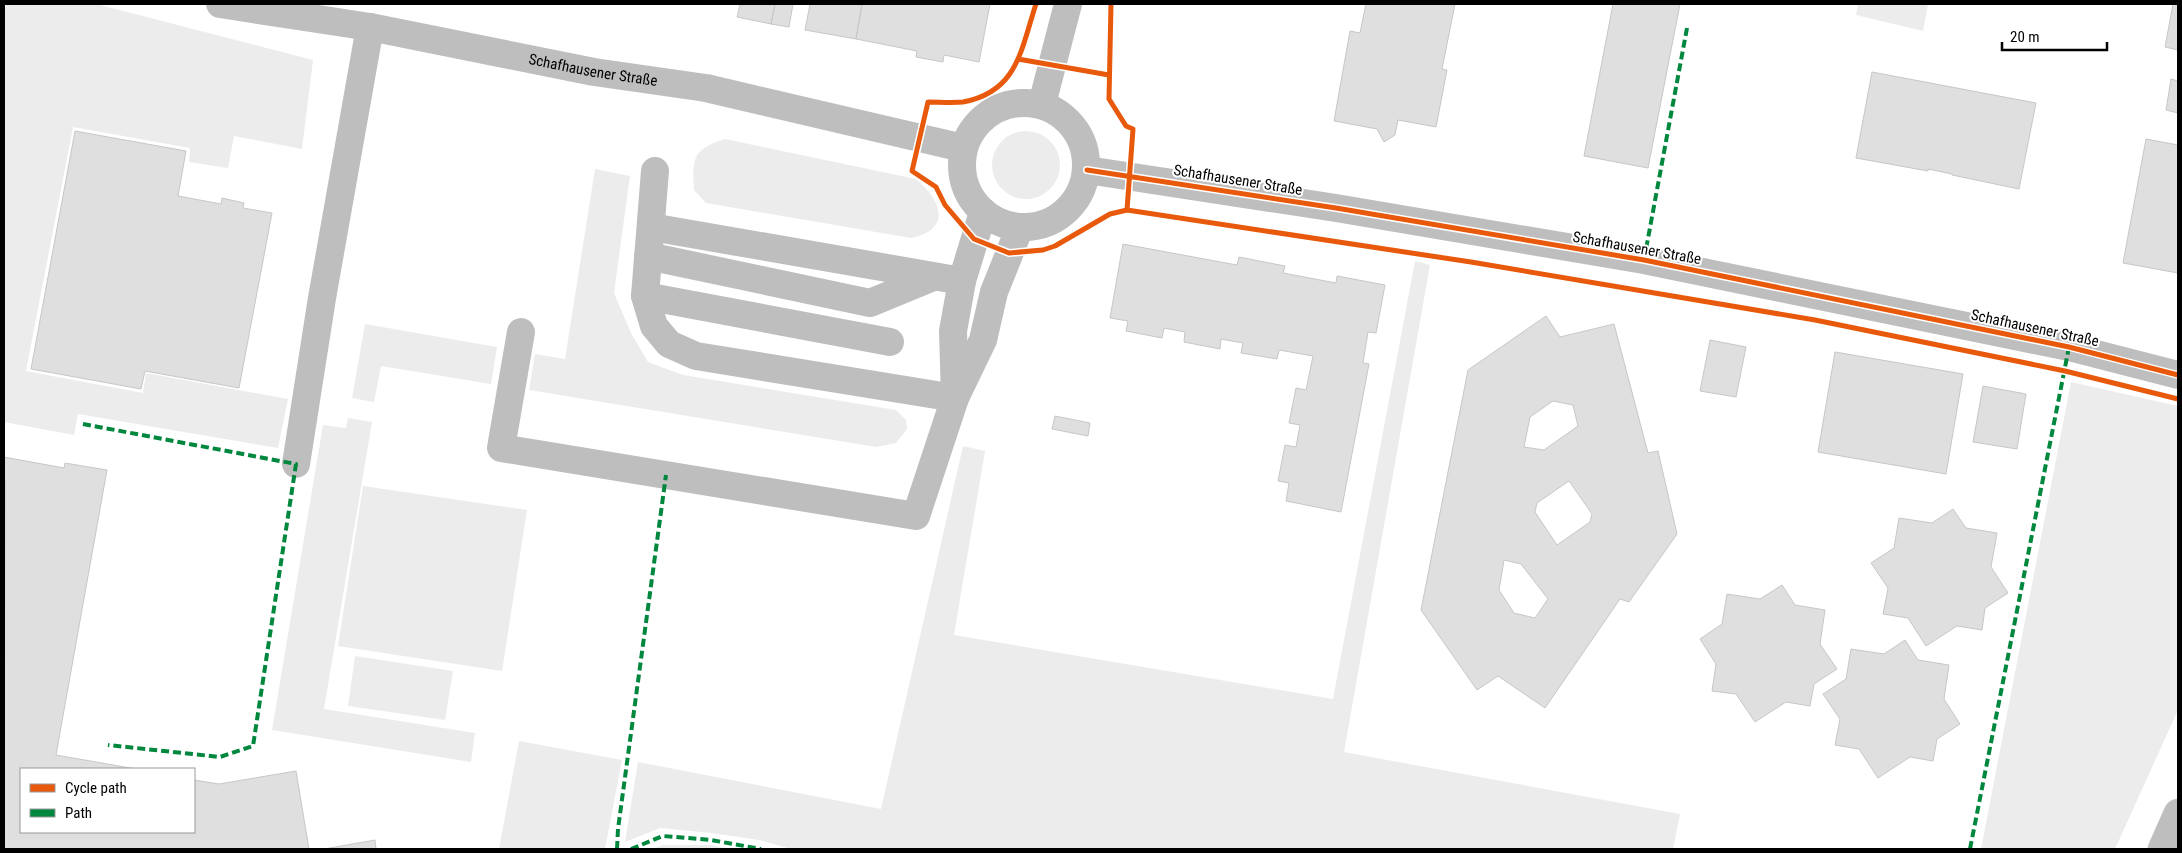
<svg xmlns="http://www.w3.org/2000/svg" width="2182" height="853" font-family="'Roboto Condensed',sans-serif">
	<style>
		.green { fill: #ececec }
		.building { fill: #dfdfdf; stroke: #c7c7c7; fill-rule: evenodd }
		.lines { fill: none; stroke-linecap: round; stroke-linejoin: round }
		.major-casing { stroke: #dbdbdb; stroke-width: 29 }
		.minor { stroke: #bebebe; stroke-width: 28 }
		.major { stroke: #bebebe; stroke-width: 28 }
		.quiet { stroke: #00873e; stroke-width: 4; stroke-dasharray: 8 4; stroke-linecap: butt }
		.cycleway-casing { stroke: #fff; stroke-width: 8 }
		.cycleway { stroke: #e8590c; stroke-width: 5 }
		.labels { text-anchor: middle; stroke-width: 4; stroke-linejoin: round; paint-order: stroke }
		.street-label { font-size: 15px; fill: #000; stroke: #fff }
	</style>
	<rect width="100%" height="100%" fill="#fff"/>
	<path class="green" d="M 6,4 L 100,5 L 313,60 L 302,149 L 234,136 L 228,168 L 189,162 L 190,148 L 73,127 L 26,371 L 143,393 L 146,373 L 288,399 L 278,448 L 78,414 L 74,435 L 4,422 L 4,14 Z
		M 1858,4 L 1928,4 L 1923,31 L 1856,15 Z
		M992 165a34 34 0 1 1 68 0a34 34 0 1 1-68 0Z
		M 725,139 L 916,179 C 941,200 953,229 911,238 L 706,203 L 694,190 C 692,158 693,149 725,139 Z
		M 595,169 L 630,176 L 614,293 L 631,333 L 648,362 L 683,375 L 896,410 L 906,420 L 907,429 L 896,443 L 876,447 L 529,390 L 535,354 L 565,359 Z
		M 1415,261 L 1430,265 L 1344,752 L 1680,814 L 1673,849 L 791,849 L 759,840 L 711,833 L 660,828 L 625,842 L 638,762 L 881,809 L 963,446 L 985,451 L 954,635 L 1333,699 Z
		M 365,324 L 497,347 L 491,384 L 381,366 L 374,402 L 352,398 Z
		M 2071,382 L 2178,406 L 2178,710 L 2115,849 L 1981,849 Z
		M 348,418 L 372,422 L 324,709 L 475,733 L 471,762 L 272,730 L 323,425 L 346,428 Z
		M 363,486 L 527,510 L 502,671 L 338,646 Z
		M 355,656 L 453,671 L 445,720 L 348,706 Z
		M 519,741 L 622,760 L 605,849 L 499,849 Z
		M 663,845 L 710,845 L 730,849 L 652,849 Z"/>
	<path class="building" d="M 740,4 L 775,4 L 771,24 L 737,17 Z
		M 775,4 L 793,4 L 789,27 L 771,24 Z
		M 810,4 L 862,4 L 856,39 L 805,30 Z
		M 862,4 L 990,4 L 979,62 L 944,55 L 943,62 L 916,57 L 917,51 L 856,39 Z
		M 1366,4 L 1455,4 L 1442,69 L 1447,70 L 1436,127 L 1398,120 L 1395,135 L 1384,142 L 1377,129 L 1334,121 L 1350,31 L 1360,33 Z
		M 1613,4 L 1680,4 L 1648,168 L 1584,156 Z
		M 2173,4 L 2178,4 L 2178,50 L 2165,47 Z
		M 1872,72 L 2036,103 L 2019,189 L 1952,175 L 1952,174 L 1928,169 L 1928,171 L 1856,158 Z
		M 2171,79 L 2178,81 L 2178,113 L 2166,110 Z
		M 75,131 L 186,151 L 178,196 L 221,204 L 222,198 L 244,203 L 243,208 L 272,213 L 239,388 L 145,371 L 141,389 L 31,369 Z
		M 2146,139 L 2178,145 L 2178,273 L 2123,263 Z
		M 1123,244 L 1237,265 L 1239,257 L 1285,266 L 1283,273 L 1336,283 L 1337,276 L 1385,285 L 1376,333 L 1368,332 L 1363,363 L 1369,364 L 1341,512 L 1286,501 L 1289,483 L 1278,481 L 1285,445 L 1296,447 L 1300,425 L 1289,423 L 1296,388 L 1306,390 L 1313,356 L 1279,350 L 1277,359 L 1241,353 L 1243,343 L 1221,339 L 1220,349 L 1184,342 L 1185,332 L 1164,328 L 1162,338 L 1126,331 L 1128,321 L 1110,318 Z
		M 1546,316 L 1560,337 L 1614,324 L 1648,453 L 1658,451 L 1677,534 L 1629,602 L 1620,599 L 1545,708 L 1498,676 L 1477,690 L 1421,610 L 1468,370 ZM 1553,401 L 1573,405 L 1578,426 L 1544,450 L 1524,447 L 1530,417 ZM 1569,481 L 1592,514 L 1590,522 L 1557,545 L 1535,512 L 1537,503 ZM 1504,560 L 1521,564 L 1548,599 L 1535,618 L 1514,613 L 1499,590 Z
		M 1710,340 L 1746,347 L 1736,397 L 1700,391 Z
		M 1835,352 L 1963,374 L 1946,474 L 1818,452 Z
		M 1983,386 L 2026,394 L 2017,449 L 1973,442 Z
		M 1055,416 L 1090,423 L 1088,436 L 1052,429 Z
		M 4,457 L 64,468 L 65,463 L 107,470 L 56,755 L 136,769 L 21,769 L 21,832 L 194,832 L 194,780 L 219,784 L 296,771 L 309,849 L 4,849 L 5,480 L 4,480 Z
		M 1953,509 L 1966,528 L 1997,533 L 1991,567 L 2008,593 L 1985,608 L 1982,630 L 1957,626 L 1926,646 L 1908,618 L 1883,614 L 1888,588 L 1871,563 L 1894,548 L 1899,518 L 1932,523 Z
		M 1782,585 L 1795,605 L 1825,610 L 1820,644 L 1837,669 L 1814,684 L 1810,706 L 1786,702 L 1755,722 L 1736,694 L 1712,691 L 1716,664 L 1700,639 L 1722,624 L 1727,594 L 1760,599 Z
		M 1905,640 L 1918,660 L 1949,665 L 1944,699 L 1960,724 L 1937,739 L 1933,761 L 1910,757 L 1878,778 L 1859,749 L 1835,745 L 1840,719 L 1823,694 L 1846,679 L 1851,649 L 1884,654 Z
		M 375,840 L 376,849 L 324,849 Z"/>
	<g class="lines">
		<g class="major-casing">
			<path id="major" d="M 2162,849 L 2178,813"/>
		</g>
		<g class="minor">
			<path id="s1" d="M 220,4 L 370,27 L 594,72 L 706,88 L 963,148"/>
			<circle cx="1024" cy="165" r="62"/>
			<path d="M 1042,104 L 1068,4"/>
			<path d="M 1087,170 L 1336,208 L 1644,260 L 2069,347 L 2178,375"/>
			<path d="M 655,171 L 645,296 L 654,326 L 669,344 L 696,356 L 955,398 L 983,340 L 994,292 L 1020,227"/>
			<path d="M 651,227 L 962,281"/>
			<path d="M 648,256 L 870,303 L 933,277"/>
			<path d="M 645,296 L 890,342"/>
			<path d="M 521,332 L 501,448 L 916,516 L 955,398 L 953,331 L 962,281 L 983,212"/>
			<path d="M 296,464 L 322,298 L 370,27"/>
		</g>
		<use href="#major" class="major"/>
		<path class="quiet" d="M 1644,260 L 1687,28
			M 83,424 L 296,464 L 253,746 L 220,757 L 108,745
			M 617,849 L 618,829 L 666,475
			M 631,849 L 663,836 L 711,840 L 761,849
			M 1970,849 L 2069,347"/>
		<g class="cycleway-casing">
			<path id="cycleway" d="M 1036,4 C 1021,49 1018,92 963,102 C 951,103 939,102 928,102 L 912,171 L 936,187 L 945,205 L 974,239 L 1009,253 L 1043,250 L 1055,246 L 1110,214 L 1127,210 L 1133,129 L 1126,126 L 1109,99 L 1111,4
				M 1018,59 L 1109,75
				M 1087,170 L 1336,208 L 1644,260 L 2069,347 L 2178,375
				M 1127,210 L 1471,262 L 1815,320 L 2065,371 L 2178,399"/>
		</g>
		<use href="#cycleway" class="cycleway"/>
	</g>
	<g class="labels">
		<g class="street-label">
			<text dy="5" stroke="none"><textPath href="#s1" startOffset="379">Schafhausener Straße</textPath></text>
			<text transform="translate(1238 180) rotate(9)" y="5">Schafhausener Straße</text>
			<text transform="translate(1637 248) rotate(10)" y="5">Schafhausener Straße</text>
			<text transform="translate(2035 328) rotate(12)" y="5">Schafhausener Straße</text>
		</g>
	</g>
	<rect width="2182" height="853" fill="none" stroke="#000000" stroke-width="10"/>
	<rect x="20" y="768" width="175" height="65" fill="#ffffff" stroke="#999999"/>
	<rect x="30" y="784" width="25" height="8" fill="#e8590c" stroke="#999999"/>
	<text x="65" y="793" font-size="15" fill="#000000">Cycle path</text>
	<rect x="30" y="809" width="25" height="8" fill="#00873e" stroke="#999999"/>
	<text x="65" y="818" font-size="15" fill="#000000">Path</text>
	<path d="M2002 42v8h105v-8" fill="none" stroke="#000000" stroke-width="2.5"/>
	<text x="2010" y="42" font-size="15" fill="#000000" stroke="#ffffff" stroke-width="4" paint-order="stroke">20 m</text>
</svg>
